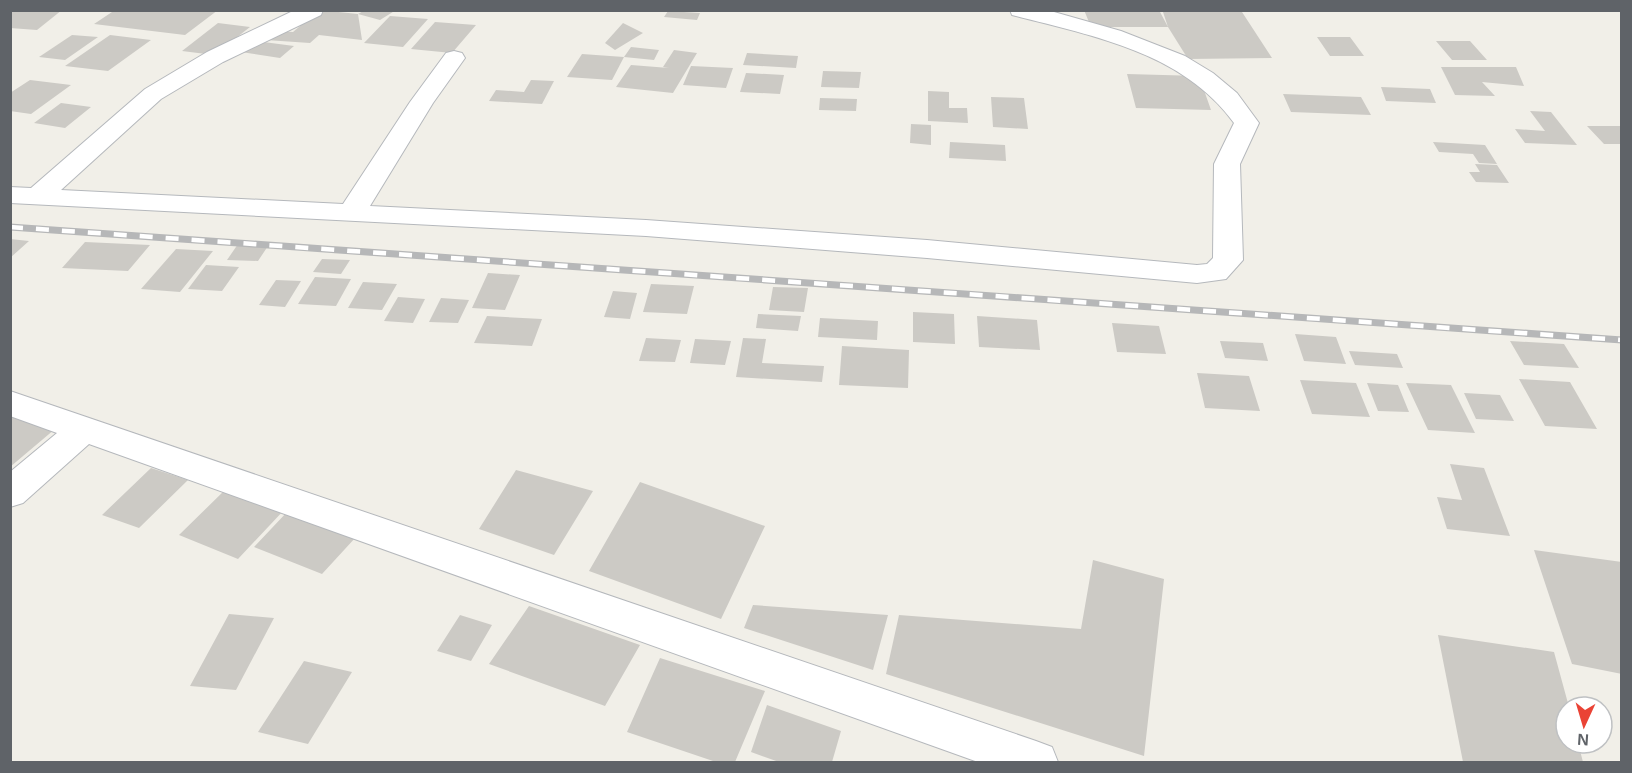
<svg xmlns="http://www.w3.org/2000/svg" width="1632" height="773" font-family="Helvetica,sans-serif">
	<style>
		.building { fill: #cccac5 }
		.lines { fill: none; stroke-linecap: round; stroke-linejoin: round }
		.minor-casing { stroke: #b5b8bc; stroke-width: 2 }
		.minor { fill: #fff; fill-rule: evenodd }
		.rail-casing { stroke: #b6b7b8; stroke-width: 7 }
		.rail { stroke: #fff; stroke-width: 4.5; stroke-dasharray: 13; stroke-linecap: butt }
	</style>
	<rect width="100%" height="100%" fill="#f1efe8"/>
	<path class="building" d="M 10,10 L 62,10 L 37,30 L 10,28 Z
		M 115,10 L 218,10 L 185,35 L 94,24 Z
		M 319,10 L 358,14 L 362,40 L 319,35 L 310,43 L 266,40 L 276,31 L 293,32 Z
		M 365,10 L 396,10 L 380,20 L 358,14 Z
		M 1084,10 L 1159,10 L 1168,27 L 1163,12 L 1242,12 L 1272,58 L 1188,59 L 1168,27 L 1091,27 Z
		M 668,11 L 700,13 L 697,20 L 664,17 Z
		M 390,16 L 428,19 L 403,47 L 364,43 Z
		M 435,22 L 476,25 L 452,53 L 411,49 Z
		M 218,23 L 250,27 L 214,55 L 182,51 Z
		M 623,23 L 643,33 L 615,50 L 605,43 Z
		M 72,35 L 98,37 L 65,60 L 39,57 Z
		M 110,35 L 151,40 L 108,71 L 65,66 Z
		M 1317,37 L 1350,37 L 1364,56 L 1330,56 Z
		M 256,41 L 294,46 L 280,58 L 241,52 Z
		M 1436,41 L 1470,41 L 1487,60 L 1452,60 Z
		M 631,47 L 659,50 L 654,60 L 624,57 Z
		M 674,50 L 697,53 L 673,93 L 616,87 L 631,65 L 669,68 L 663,67 Z
		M 747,53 L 798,56 L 796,68 L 743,65 Z
		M 582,54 L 624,57 L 612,80 L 567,77 Z
		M 691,66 L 733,68 L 726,88 L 683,85 Z
		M 1441,67 L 1516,67 L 1524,86 L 1482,82 L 1495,96 L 1455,95 Z
		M 823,71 L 861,72 L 859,88 L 821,87 Z
		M 746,73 L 784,75 L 780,94 L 740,92 Z
		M 1127,74 L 1199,76 L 1211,110 L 1136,108 Z
		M 30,80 L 71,85 L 31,114 L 10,111 L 10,93 Z
		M 531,80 L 554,81 L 542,104 L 489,101 L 496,90 L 524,92 Z
		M 1381,87 L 1430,89 L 1436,103 L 1386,101 Z
		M 928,91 L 949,92 L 949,108 L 967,108 L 968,123 L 928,121 Z
		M 1283,94 L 1361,97 L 1371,115 L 1291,112 Z
		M 991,97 L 1024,98 L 1028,129 L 993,127 Z
		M 820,98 L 857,99 L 856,111 L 819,110 Z
		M 61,103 L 91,107 L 65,128 L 34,123 Z
		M 1530,111 L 1551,112 L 1577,145 L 1525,143 L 1515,129 L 1545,131 Z
		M 911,124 L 931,125 L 931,145 L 910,143 Z
		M 1587,126 L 1622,126 L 1622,144 L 1604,144 Z
		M 950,142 L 1005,145 L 1006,161 L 949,158 Z
		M 1433,142 L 1485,145 L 1497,164 L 1479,163 L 1473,154 L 1439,152 Z
		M 1475,164 L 1497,165 L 1509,183 L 1476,182 L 1469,172 L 1480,172 Z
		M 10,239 L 29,241 L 10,258 Z
		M 85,242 L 150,245 L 128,271 L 62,268 Z
		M 238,244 L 268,246 L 258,261 L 227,260 Z
		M 176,249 L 213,251 L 180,292 L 141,289 Z
		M 322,259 L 350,260 L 341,274 L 313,272 Z
		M 206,265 L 239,267 L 222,291 L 188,289 Z
		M 488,273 L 520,275 L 505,310 L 472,308 Z
		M 315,277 L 351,279 L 336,306 L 298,304 Z
		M 276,280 L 301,281 L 285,307 L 259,305 Z
		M 363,282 L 397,284 L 382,310 L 348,308 Z
		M 651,284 L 694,286 L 687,314 L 643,312 Z
		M 773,287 L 808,288 L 804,312 L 769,310 Z
		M 613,291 L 637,293 L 630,319 L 604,317 Z
		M 398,297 L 425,299 L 413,323 L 384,321 Z
		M 441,298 L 469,300 L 458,323 L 429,322 Z
		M 913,312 L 954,314 L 955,344 L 913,342 Z
		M 758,314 L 801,316 L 798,331 L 756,328 Z
		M 487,316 L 542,319 L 532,346 L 474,343 Z
		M 977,316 L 1037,320 L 1040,350 L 979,347 Z
		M 820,318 L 878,321 L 877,340 L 818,337 Z
		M 1112,323 L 1159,326 L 1166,354 L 1117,352 Z
		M 1295,334 L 1336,337 L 1346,364 L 1304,361 Z
		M 646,338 L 681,340 L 675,362 L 639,361 Z
		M 743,338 L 766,339 L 762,363 L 824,366 L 822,382 L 736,377 Z
		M 695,339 L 731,341 L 725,365 L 690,363 Z
		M 1220,341 L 1263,343 L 1268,361 L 1225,358 Z
		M 1510,341 L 1564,344 L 1579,368 L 1524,365 Z
		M 842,346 L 909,350 L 908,388 L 839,385 Z
		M 1349,351 L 1397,354 L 1403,368 L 1355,365 Z
		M 1197,373 L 1249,376 L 1260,411 L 1205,408 Z
		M 1519,379 L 1570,382 L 1597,429 L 1545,426 Z
		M 1300,380 L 1356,383 L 1370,417 L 1312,414 Z
		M 1367,383 L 1398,385 L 1409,412 L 1378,411 Z
		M 1406,383 L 1451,385 L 1475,433 L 1428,430 Z
		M 1464,393 L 1500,395 L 1514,421 L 1476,419 Z
		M 10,415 L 55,429 L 10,467 Z
		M 1450,464 L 1484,468 L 1510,536 L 1447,529 L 1437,497 L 1462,500 Z
		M 151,468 L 188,480 L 139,528 L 102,515 Z
		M 516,470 L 593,491 L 554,555 L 479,529 Z
		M 640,482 L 765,526 L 721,619 L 589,571 Z
		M 227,488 L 285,509 L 238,559 L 179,535 Z
		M 288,511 L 356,537 L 322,574 L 254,547 Z
		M 1534,550 L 1622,562 L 1622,674 L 1572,664 Z
		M 1093,560 L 1164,579 L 1144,756 L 886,674 L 899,615 L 1081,629 Z
		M 753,605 L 888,615 L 873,670 L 744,628 Z
		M 529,606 L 640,645 L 605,706 L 489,664 Z
		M 229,614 L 274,618 L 236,690 L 190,686 Z
		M 460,615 L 492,625 L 471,661 L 437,651 Z
		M 1438,635 L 1554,652 L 1569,707 L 1566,707 L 1566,743 L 1578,743 L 1583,762 L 1463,762 Z
		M 660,658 L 765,691 L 735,762 L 716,762 L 627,732 Z
		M 304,661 L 352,672 L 308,744 L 258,732 Z
		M 767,705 L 841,731 L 832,762 L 779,762 L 751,752 Z"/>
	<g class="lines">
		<g class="minor-casing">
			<path id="minor" d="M 295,10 L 323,10 L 321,15 L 223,62 L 161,99 L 61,190 L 343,204 L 410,102 L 446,53 L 454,51 L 462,53 L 465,58 L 433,103 L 370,206 L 646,220 L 927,240 L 1197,265 L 1207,264 L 1213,258 L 1214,164 L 1234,123 C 1183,52 1092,36 1012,15 L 1010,10 L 1047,10 L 1121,31 L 1185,56 L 1213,73 L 1237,93 L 1259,123 L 1240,164 L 1243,260 L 1226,279 L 1197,283 L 927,258 L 646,236 L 10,203 L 10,187 L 31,188 L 145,89 L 207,52 Z
				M 10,391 L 1036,741 L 1052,747 L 1058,762 L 978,762 L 89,444 L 23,503 L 10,507 L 10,472 L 57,433 L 10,416 Z"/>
		</g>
		<use href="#minor" class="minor"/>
		<g class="rail-casing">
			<path id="rail" d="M 10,227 L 1622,340"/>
		</g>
		<use href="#rail" class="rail"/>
	</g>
	<rect width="1632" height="773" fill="none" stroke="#5f6368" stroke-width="24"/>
	<g transform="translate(1584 725) rotate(184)"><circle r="28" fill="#ffffff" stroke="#bfc1c3" stroke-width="1.5"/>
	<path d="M0-4.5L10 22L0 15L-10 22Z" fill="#ea4335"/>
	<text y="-9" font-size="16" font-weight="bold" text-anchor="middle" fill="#5f6368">N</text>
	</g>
</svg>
